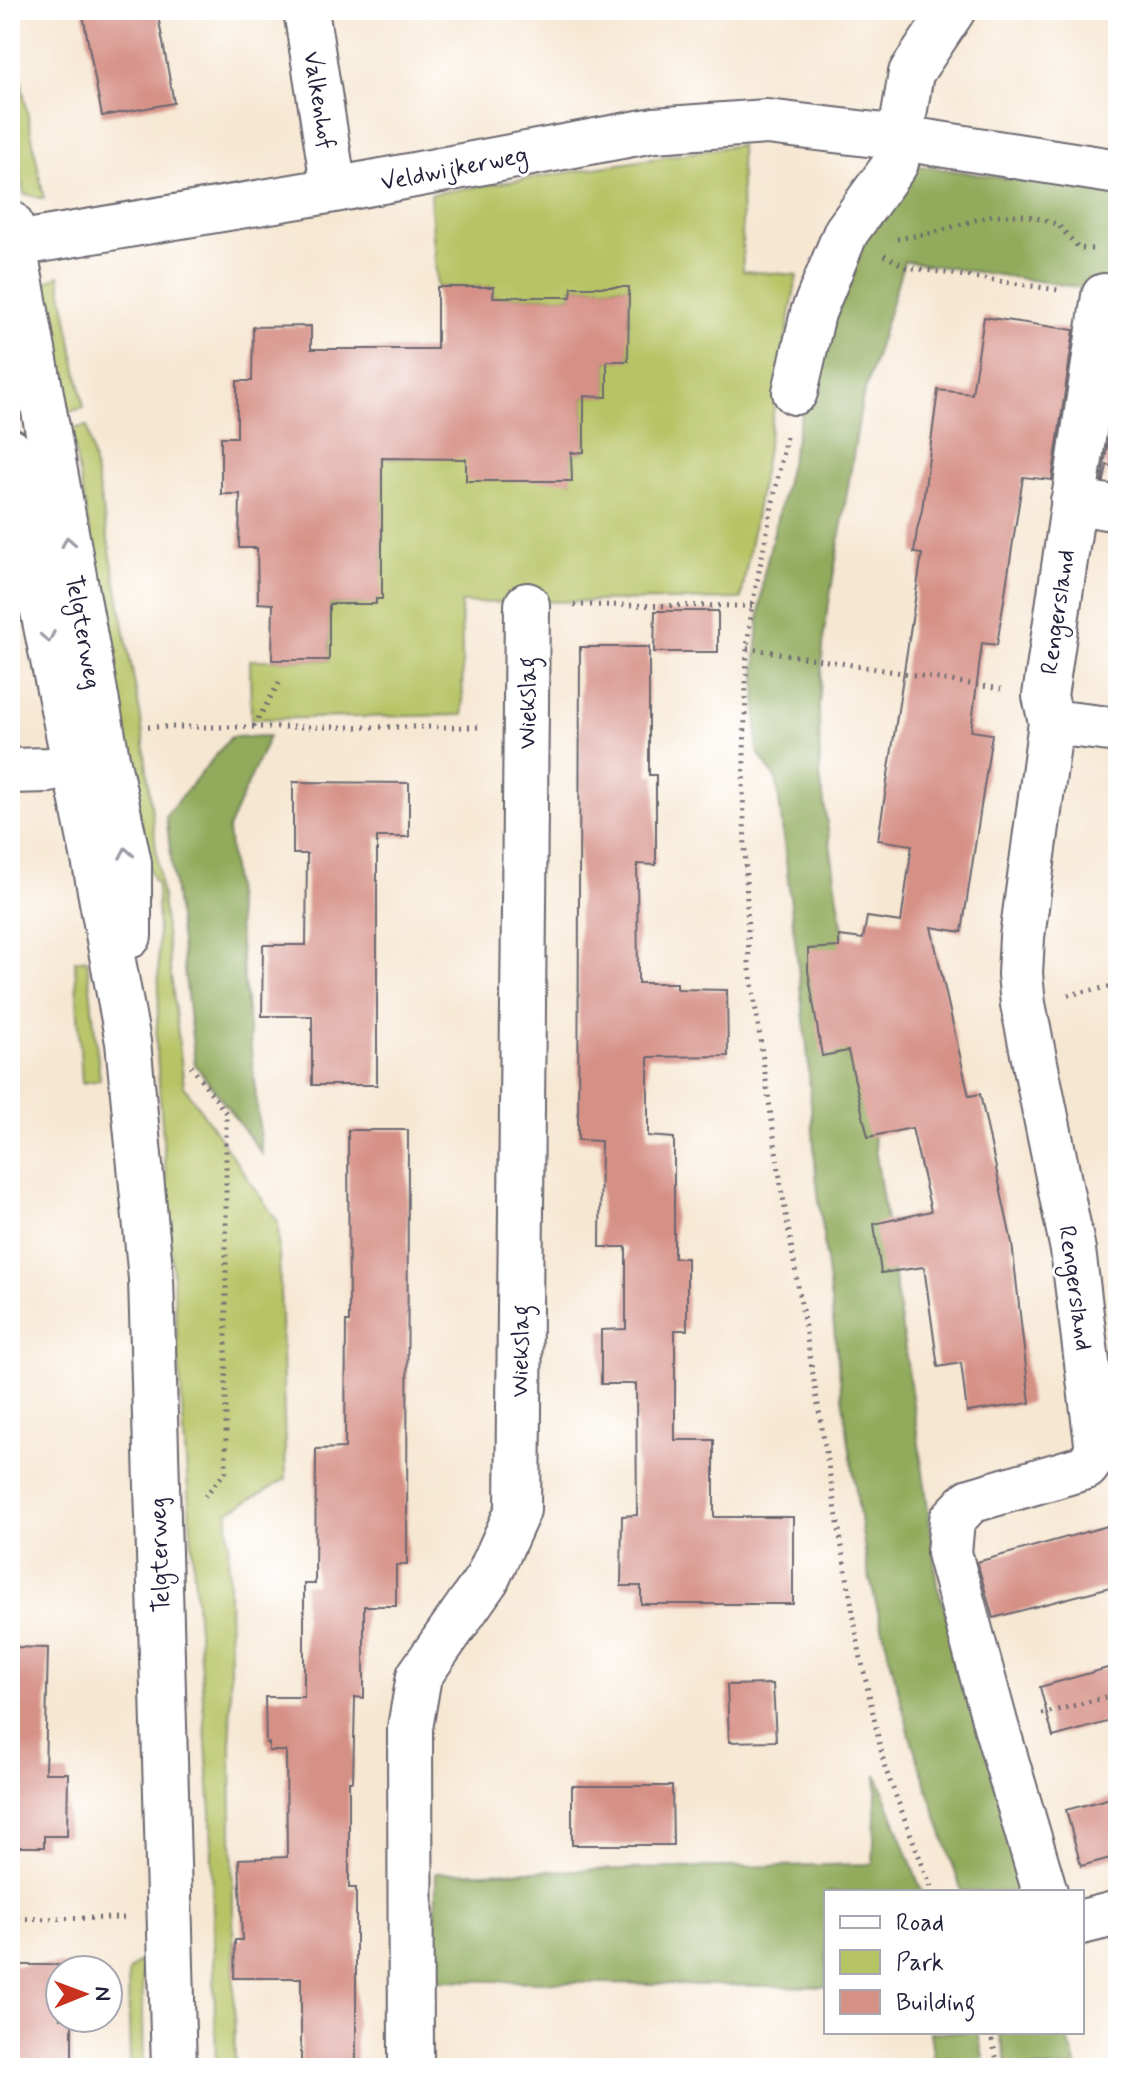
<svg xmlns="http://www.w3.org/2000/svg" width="1128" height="2078" font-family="Mynerve,sans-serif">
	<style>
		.green { fill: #b7c466; stroke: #6c7350; stroke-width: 2 }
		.forest { fill: #91aa5b; stroke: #5a664b; stroke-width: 2 }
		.building { fill: #d69187 }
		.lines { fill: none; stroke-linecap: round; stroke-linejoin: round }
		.minor-casing { stroke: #6c6770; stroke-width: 48 }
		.path { stroke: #6c6770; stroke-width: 5; stroke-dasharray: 2 6; stroke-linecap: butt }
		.minor { stroke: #fff; stroke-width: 44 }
		.oneway { stroke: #9c9ca7 }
		.labels { text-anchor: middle; stroke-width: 6; stroke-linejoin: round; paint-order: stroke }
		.street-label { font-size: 24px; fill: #22223b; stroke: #fff }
	</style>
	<rect width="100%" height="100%" fill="#fff"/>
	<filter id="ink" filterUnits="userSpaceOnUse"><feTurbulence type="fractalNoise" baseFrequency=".0125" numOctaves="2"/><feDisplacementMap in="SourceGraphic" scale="16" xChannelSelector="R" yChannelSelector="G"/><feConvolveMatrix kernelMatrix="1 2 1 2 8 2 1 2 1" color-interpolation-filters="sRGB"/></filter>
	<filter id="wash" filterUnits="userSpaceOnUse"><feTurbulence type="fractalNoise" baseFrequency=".006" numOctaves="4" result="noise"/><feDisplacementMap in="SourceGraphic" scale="32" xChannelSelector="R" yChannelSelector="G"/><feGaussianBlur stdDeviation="1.8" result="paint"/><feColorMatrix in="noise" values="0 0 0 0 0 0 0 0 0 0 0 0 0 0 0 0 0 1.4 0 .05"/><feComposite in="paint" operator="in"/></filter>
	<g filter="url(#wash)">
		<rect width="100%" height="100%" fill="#f6e7d2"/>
		<path class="green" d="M 10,23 L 44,199 L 24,194 L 10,110 Z
			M 740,145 L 743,271 L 797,275 L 741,599 L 461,603 L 463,715 L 251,719 L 250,660 L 329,660 L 329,604 L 376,604 L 375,576 L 382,574 L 382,458 L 414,458 L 414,446 L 571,481 L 571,453 L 584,452 L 584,396 L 607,396 L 607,361 L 628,360 L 626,324 L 629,323 L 628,287 L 572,287 L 571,297 L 493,297 L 493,287 L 437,287 L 430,194 Z
			M 59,275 L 84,408 L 67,412 L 43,285 Z
			M 87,426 L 141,719 L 184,1086 L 278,1222 L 286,1479 L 228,1512 L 235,2068 L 216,2068 L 211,1813 L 156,1040 L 159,996 L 157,886 L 150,872 L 71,429 Z
			M 87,959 L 100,1080 L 82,1083 L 75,961 Z
			M 142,1959 L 144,2068 L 130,2068 L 128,1972 Z"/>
		<path class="forest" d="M 913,165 L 1118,194 L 1118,293 L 904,261 L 862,401 L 824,633 L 819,707 L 820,776 L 925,1485 L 937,1585 L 1031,1892 L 962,1892 L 910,1736 L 868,1572 L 842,1396 L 816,1175 L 807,1047 L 777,782 L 757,751 L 756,656 L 763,578 L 832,286 Z
			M 269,736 L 228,829 L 262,1154 L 195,1064 L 166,815 L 231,737 Z
			M 877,1774 L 922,1892 L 826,1892 L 826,1987 L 435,1980 L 436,1873 L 873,1864 Z
			M 930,2032 L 978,2032 L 985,2068 L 935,2068 Z
			M 999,2032 L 1066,2032 L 1077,2068 L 1008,2068 Z"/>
		<g id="blocks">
			<path class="building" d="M 82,10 L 157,10 L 174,103 L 102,116 Z
				M 437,287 L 494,287 L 493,297 L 571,297 L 572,287 L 629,287 L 628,361 L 607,361 L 607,397 L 584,396 L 584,452 L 571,453 L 572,481 L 466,481 L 466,459 L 382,458 L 382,599 L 376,599 L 376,604 L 329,604 L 329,660 L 272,660 L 273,604 L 258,603 L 257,548 L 239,548 L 240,494 L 221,494 L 221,437 L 237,437 L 237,381 L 252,381 L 253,327 L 311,326 L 311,349 L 437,349 Z
				M 984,317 L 1074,330 L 1052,480 L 1023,477 L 997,645 L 982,643 L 971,731 L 992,734 L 962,932 L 931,927 L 969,1096 L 980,1094 L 1012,1243 L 1030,1403 L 967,1412 L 961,1363 L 938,1367 L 924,1267 L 881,1273 L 874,1224 L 931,1211 L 912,1128 L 868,1137 L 848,1051 L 822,1056 L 808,971 L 808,949 L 839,947 L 839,936 L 863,939 L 867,917 L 901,922 L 912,845 L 878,840 L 922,554 L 914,553 L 917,530 L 922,510 L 938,390 L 972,394 Z
				M 1118,372 L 1118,467 L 1107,465 L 1104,481 L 1102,481 Z
				M 655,611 L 718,611 L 718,652 L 654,652 Z
				M 580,647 L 649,647 L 649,775 L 656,775 L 656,865 L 637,864 L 638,983 L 677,983 L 677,989 L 727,990 L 728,1056 L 648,1057 L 648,1136 L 674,1138 L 674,1258 L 687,1258 L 687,1330 L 675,1330 L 675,1440 L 714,1440 L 714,1517 L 793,1517 L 793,1604 L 641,1604 L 641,1586 L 621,1586 L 622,1516 L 637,1515 L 636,1384 L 601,1384 L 601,1330 L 626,1329 L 626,1247 L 600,1247 L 601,1141 L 578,1140 Z
				M 293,782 L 409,783 L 409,837 L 377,837 L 377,1085 L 312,1085 L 312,1016 L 262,1016 L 263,945 L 306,945 L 307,854 L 293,854 Z
				M 348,1130 L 408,1130 L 407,1565 L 396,1565 L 396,1606 L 364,1606 L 364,1698 L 355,1697 L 353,1781 L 349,1781 L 349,1888 L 356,1888 L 356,2068 L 301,2068 L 301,1978 L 234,1978 L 235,1940 L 242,1940 L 239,1859 L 287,1857 L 286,1751 L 269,1751 L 269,1743 L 266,1743 L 265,1697 L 304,1697 L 304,1584 L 315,1584 L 316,1449 L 345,1448 L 346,1322 L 349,1322 Z
				M 1118,1523 L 1118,1585 L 993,1618 L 977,1562 Z
				M 10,1647 L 48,1648 L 45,1773 L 68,1773 L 67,1836 L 44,1836 L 44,1847 L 10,1847 Z
				M 1118,1665 L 1118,1719 L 1053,1737 L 1040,1687 Z
				M 773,1684 L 776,1741 L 729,1742 L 727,1685 Z
				M 572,1786 L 672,1786 L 673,1845 L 572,1845 Z
				M 1118,1796 L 1118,1856 L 1081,1866 L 1066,1810 Z
				M 10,1965 L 71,1965 L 71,1970 L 60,1970 L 60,2018 L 72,2018 L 72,2068 L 10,2068 Z"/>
		</g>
	</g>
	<g filter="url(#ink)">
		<use href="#blocks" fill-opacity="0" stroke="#6c6770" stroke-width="2"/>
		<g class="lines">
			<g class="minor-casing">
				<path id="minor" d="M 306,10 L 334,190
					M 10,223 L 107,758 L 129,863 L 129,936
					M 10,245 L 334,190 L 654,130 L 767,122 L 901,138 L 1118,172
					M 795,392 L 813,313 L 846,232 L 896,163 L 911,73 L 953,10
					M 10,451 L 96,869 L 128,1042 L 151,1279 L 174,2068
					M 1073,501 L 1118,509
					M 1051,722 L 1118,730
					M 10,771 L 49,770 L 101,760
					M 1045,1892 L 996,1726 L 949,1553 L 952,1520 L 970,1501 L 1086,1467 L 1098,1451 L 1073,1250 L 1023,1004 L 1020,974 L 1022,937 L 1051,722 L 1045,696 L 1104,296
					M 1082,1922 L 1118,1913
					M 411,2068 L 410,1728 L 419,1676 L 487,1579 L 518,1510 L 527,605"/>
			</g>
			<path class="path" d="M 897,239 L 932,233 L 992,215 L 1025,215 L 1057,224 L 1079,248 L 1092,249
				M 1114,254 L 1118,223
				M 884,255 L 906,267 L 1058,290
				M 786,437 L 752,606 L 747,648 L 743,791 L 749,962 L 781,1185 L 860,1654 L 885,1768 L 933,1892
				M 574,605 L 752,606
				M 747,648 L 1001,689
				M 254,726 L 280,681
				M 148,727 L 482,727
				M 1068,995 L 1108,987 L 1118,988
				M 191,1066 L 226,1113 L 226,1471 L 205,1496
				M 1042,1714 L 1118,1694
				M 10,1919 L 125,1918
				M 990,2032 L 999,2068"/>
			<use href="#minor" class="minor"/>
		</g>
		<defs><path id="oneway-chevron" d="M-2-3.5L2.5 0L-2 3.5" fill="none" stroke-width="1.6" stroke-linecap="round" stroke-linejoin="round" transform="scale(2)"/></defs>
		<g class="oneway">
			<use href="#oneway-chevron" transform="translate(68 542) rotate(-100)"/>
			<use href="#oneway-chevron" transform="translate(48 637) rotate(79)"/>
			<use href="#oneway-chevron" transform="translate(126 853) rotate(-100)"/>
		</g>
	</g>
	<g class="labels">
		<g class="street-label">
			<text transform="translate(320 100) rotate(81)" y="8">Valkenhof</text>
			<text transform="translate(454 168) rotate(-11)" y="8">Veldwijkerweg</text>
			<text transform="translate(1057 612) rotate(-82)" y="8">Rengersland</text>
			<text transform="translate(84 632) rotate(80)" y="8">Telgterweg</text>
			<text transform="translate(527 703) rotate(-90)" y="8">Wiekslag</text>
			<text transform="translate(1076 1288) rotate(82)" y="8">Rengersland</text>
			<text transform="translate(520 1351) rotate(-89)" y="8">Wiekslag</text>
			<text transform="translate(159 1555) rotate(-92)" y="8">Telgterweg</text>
		</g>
	</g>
	<rect width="1128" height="2078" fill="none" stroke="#fff" stroke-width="40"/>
	<rect x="824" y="1890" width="260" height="144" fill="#ffffff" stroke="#a7a7b1" stroke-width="2"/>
	<rect x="840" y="1916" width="40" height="12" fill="#ffffff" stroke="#a7a7b1" stroke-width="2"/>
	<text x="896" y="1930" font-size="24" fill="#22223b">Road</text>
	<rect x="840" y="1950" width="40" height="24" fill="#b7c466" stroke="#a7a7b1" stroke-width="2"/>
	<text x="896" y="1970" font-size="24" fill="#22223b">Park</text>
	<rect x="840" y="1990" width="40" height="24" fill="#d69187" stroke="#a7a7b1" stroke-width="2"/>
	<text x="896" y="2010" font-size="24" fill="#22223b">Building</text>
	<g transform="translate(84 1994) rotate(89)"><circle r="38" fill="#ffffff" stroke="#a7a7b1" stroke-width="2"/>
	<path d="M0-6L14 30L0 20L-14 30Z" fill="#c8321e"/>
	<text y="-12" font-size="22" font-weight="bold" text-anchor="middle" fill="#22223b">N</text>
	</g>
</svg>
